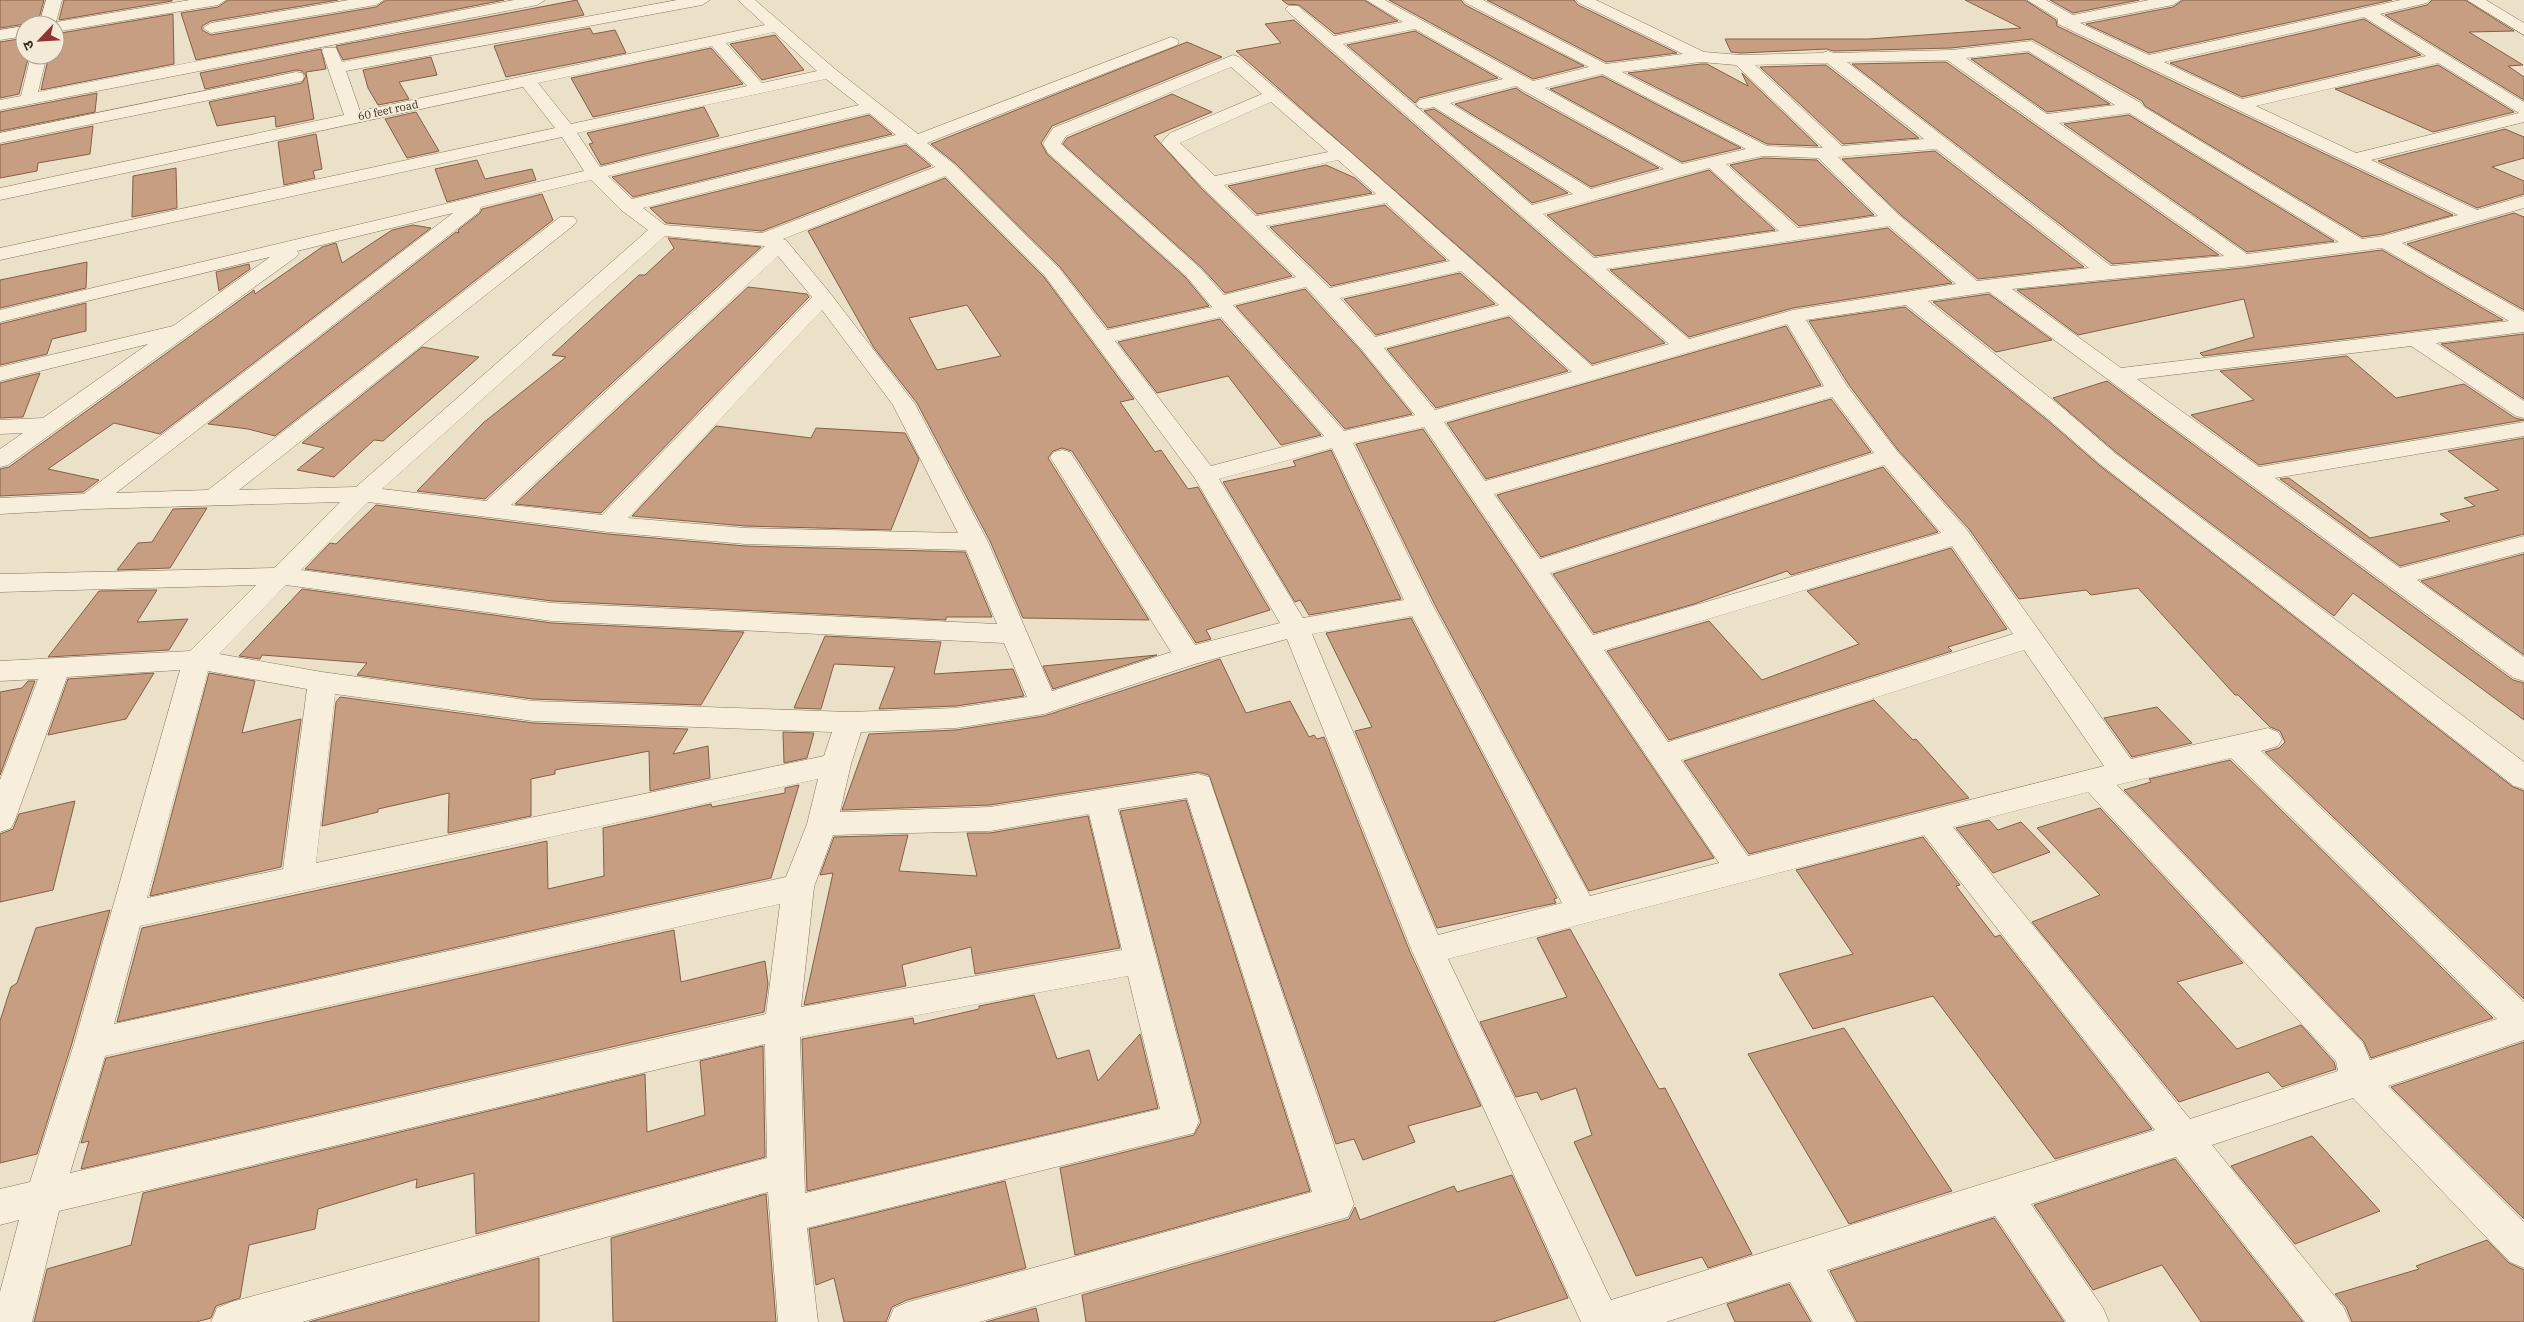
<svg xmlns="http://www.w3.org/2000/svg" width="2524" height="1322" font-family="'IBM Plex Serif','Noto Sans Devanagari',serif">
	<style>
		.building { fill: #c79e81; stroke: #845f46; fill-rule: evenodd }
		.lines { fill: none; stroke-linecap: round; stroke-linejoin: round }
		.minor-casing { stroke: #86745f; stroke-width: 1 }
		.minor { fill: #f7eedb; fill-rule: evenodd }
		.labels { text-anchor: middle; stroke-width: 4; stroke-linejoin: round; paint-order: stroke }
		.far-street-label { font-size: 11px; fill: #382c21; stroke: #f3ebd8 }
	</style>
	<rect width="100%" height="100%" fill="#ebe1c8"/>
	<path class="building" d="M 0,0 L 44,0 L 37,25 L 25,24 L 0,28 Z
		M 64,0 L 172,0 L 172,1 L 59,20 Z
		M 228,0 L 338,0 L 211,21 L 202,26 L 202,30 L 211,35 L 376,7 L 386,0 L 504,0 L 196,60 L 181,13 L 218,7 Z
		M 577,0 L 584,15 L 343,60 L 336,46 Z
		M 1282,0 L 1364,0 L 1398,21 L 1335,34 L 1299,5 L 1287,4 Z
		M 1389,0 L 1461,0 L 1465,5 L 1584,66 L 1533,79 Z
		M 1487,0 L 1574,0 L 1578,5 L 1677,53 L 1606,62 Z
		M 1965,0 L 2025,0 L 2056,20 L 2057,26 L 2453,215 L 2383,234 L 2362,237 L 2145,106 L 2142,101 L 2032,39 L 1951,48 L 1834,51 L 1827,49 L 1741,53 L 1731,52 L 1725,39 L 1869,39 L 2021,28 Z
		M 2050,0 L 2139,0 L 2073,13 Z
		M 2183,0 L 2392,0 L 2149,53 L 2086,24 L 2173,7 Z
		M 2432,0 L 2465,0 L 2514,31 L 2469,32 L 2523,65 L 2508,66 L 2524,77 L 2524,100 L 2385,15 L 2427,5 Z
		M 173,14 L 174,64 L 41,90 L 49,55 L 55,55 L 55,34 Z
		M 2364,19 L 2421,55 L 2242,97 L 2170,63 Z
		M 1294,20 L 1665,343 L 1592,364 L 1236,51 L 1281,43 L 1265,24 Z
		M 590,28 L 593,34 L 615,30 L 626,53 L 506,77 L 494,46 Z
		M 1415,31 L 1498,78 L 1419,98 L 1415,103 L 1347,45 Z
		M 775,35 L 804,70 L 762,80 L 730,44 Z
		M 25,38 L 25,55 L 29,55 L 19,94 L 0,98 L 0,42 Z
		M 1187,42 L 1222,57 L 1052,126 L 1041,143 L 1047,154 L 1185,277 L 1209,306 L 1108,328 L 1060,267 L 955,163 L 931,144 Z
		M 711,48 L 743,84 L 593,117 L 571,78 Z
		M 321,49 L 326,69 L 306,72 L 314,119 L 276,127 L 275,116 L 217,126 L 209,102 L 302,83 L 306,76 L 302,71 L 296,70 L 205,89 L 200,73 Z
		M 2028,53 L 2110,104 L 2047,112 L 1971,59 Z
		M 431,57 L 437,75 L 399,82 L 409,99 L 378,105 L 368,88 L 363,70 Z
		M 1946,62 L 2219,255 L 2112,264 L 1852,64 Z
		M 1701,64 L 1707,64 L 1748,86 L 1742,73 L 1818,146 L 1767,144 L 1628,73 Z
		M 1826,65 L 1919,138 L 1843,144 L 1760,67 Z
		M 2438,65 L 2514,112 L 2433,132 L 2335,89 Z
		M 1602,76 L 1741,148 L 1682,162 L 1550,89 Z
		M 1516,88 L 1523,93 L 1659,168 L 1591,187 L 1455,104 Z
		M 97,93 L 95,112 L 0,131 L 0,112 Z
		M 1172,94 L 1212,112 L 1154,136 L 1201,188 L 1292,276 L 1225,293 L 1201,267 L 1063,144 L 1067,138 Z
		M 704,107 L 719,136 L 601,165 L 589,144 L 593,143 L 587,133 Z
		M 1434,109 L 1568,193 L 1532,203 L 1424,111 Z
		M 416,112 L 439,151 L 407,158 L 385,119 Z
		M 869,115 L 892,134 L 633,197 L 612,177 Z
		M 2129,115 L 2334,241 L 2247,252 L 2064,124 Z
		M 93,126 L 90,154 L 38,163 L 37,171 L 0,178 L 0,145 Z
		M 2505,129 L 2524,137 L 2524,158 L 2492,167 L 2524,181 L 2524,194 L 2477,208 L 2378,161 Z
		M 316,134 L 322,169 L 313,171 L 315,178 L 284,185 L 278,142 Z
		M 906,145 L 931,166 L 762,231 L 666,223 L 650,208 Z
		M 1935,151 L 2084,267 L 1978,279 L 1901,215 L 1842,159 Z
		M 1763,158 L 1817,160 L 1874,215 L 1799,226 L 1730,165 Z
		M 477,160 L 485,179 L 532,169 L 536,180 L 447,202 L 435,169 Z
		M 1326,165 L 1355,178 L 1372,193 L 1257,214 L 1228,186 Z
		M 176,168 L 177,208 L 132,217 L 133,176 Z
		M 1709,170 L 1775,230 L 1595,256 L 1547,215 Z
		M 945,178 L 1044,277 L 1134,399 L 1120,402 L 1155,452 L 1161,450 L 1188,489 L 1198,487 L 1270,610 L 1206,630 L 1211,639 L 1196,643 L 1072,451 L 1062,448 L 1053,451 L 1048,458 L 1149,620 L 1023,618 L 990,541 L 917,403 L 874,348 L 808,231 ZM 967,305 L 1001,356 L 937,370 L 909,318 Z
		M 542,194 L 553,220 L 275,436 L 248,429 L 208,424 L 456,232 L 459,233 L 458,230 L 480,213 L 482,209 Z
		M 1385,205 L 1446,260 L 1331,286 L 1270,227 Z
		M 2514,213 L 2524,217 L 2524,310 L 2407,244 Z
		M 413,225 L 431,228 L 160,434 L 114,423 L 48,469 L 99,480 L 83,492 L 0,496 L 0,469 L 9,467 L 254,290 L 255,294 L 322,247 L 336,243 L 342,263 L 392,230 Z
		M 1888,228 L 1952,283 L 1793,308 L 1689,337 L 1610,270 Z
		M 668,238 L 761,247 L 485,499 L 417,491 L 483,423 L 566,357 L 552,355 L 639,275 L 645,275 L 674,248 Z
		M 2382,250 L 2503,320 L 2203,356 L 2200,353 L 2254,337 L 2244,299 L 2078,335 L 2017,290 L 2243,268 Z
		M 87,262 L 86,288 L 0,308 L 0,280 Z
		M 249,264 L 250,269 L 219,291 L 216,272 Z
		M 1460,273 L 1495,304 L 1376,335 L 1344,299 Z
		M 748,287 L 807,294 L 809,297 L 601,513 L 515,504 Z
		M 1305,289 L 1361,351 L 1412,414 L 1345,429 L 1236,306 Z
		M 1989,294 L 2052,340 L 1996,352 L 1933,302 Z
		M 86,303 L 86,331 L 52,339 L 47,354 L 0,365 L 0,324 Z
		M 1905,307 L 2047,420 L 2099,465 L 2513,787 L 2524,791 L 2524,999 L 2265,752 L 2279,748 L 2285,742 L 2280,731 L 2270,727 L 2238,695 L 2235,695 L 2138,588 L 2091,595 L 2086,590 L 2019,599 L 1969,529 L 1898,450 L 1849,385 L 1809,321 Z
		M 1509,317 L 1568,371 L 1436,408 L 1387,349 Z
		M 1220,319 L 1321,435 L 1281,445 L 1228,376 L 1157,393 L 1118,342 Z
		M 1786,326 L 1821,385 L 1486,479 L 1447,423 Z
		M 2524,334 L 2524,399 L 2441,344 Z
		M 422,347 L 479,357 L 383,441 L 374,440 L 334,477 L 297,470 L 324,448 L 302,443 Z
		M 2347,356 L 2396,398 L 2464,384 L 2515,418 L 2524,420 L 2259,465 L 2191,415 L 2254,400 L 2220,371 Z
		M 40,373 L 23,417 L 0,418 L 0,383 Z
		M 2107,381 L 2513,680 L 2524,683 L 2524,720 L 2353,593 L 2334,616 L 2117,453 L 2053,398 Z
		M 1831,399 L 1871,452 L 1541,557 L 1497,495 Z
		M 716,426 L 811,438 L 816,428 L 905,433 L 919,459 L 891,530 L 745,526 L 632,516 Z
		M 1423,429 L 1714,858 L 1589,891 L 1435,605 L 1356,444 Z
		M 2524,438 L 2524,534 L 2400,566 L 2280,479 L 2289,478 L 2370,538 L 2450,521 L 2440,514 L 2475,506 L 2464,498 L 2499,490 L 2448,451 Z
		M 1331,450 L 1401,599 L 1309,615 L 1300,600 L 1295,602 L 1223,482 L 1296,466 L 1293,461 Z
		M 1883,467 L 1938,532 L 1791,575 L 1787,571 L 1694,604 L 1594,633 L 1553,574 Z
		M 376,505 L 608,534 L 745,546 L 965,552 L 992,617 L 946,617 L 946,620 L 552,601 L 305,569 L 330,543 L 336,544 Z
		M 207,508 L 170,568 L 117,570 L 138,543 L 152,542 L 173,509 Z
		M 1951,548 L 2007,629 L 1948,647 L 1952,651 L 1669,740 L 1607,651 L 1709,621 L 1762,680 L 1859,644 L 1807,591 Z
		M 2524,554 L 2524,655 L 2421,581 Z
		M 302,589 L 552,623 L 744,632 L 701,705 L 533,699 L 357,675 L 367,663 L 262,655 L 260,659 L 239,656 Z
		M 157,590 L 137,622 L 188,619 L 169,650 L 48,657 L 99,591 Z
		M 1411,618 L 1557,898 L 1554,899 L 1556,903 L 1437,928 L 1355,731 L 1372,727 L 1326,633 Z
		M 825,636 L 941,642 L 934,674 L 1013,669 L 1024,696 L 956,706 L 879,709 L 895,667 L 834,664 L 821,709 L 794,708 Z
		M 1157,655 L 1053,689 L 1043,666 Z
		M 1220,659 L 1246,713 L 1290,701 L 1309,737 L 1314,735 L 1317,739 L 1324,737 L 1410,952 L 1481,1106 L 1408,1126 L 1415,1142 L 1363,1160 L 1354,1139 L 1336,1144 L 1209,775 L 1198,772 L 990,805 L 842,810 L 869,734 L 956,730 L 1044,716 Z
		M 154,673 L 126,719 L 48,735 L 68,679 Z
		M 209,673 L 255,681 L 242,733 L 301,719 L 281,867 L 150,896 Z
		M 28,681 L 35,681 L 0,775 L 0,692 L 22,688 Z
		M 340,697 L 533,723 L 688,729 L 673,754 L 708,746 L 710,778 L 650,791 L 649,751 L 555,770 L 555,774 L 531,779 L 531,816 L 448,833 L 449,793 L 378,809 L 378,812 L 322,826 L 336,702 Z
		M 1874,700 L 1913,740 L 1916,739 L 1969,798 L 1749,854 L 1684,761 Z
		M 2157,707 L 2192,743 L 2132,757 L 2104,718 Z
		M 783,732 L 814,733 L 807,758 L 784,763 Z
		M 2230,760 L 2493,1018 L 2371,1058 L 2364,1042 L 2124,790 L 2151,782 L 2149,779 Z
		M 799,785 L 771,878 L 117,1022 L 142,928 L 547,841 L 548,889 L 604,876 L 603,828 L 711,804 L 712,807 L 785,793 L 785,788 Z
		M 1186,800 L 1310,1191 L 1075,1255 L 1060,1168 L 1194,1135 L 1201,1122 L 1120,811 Z
		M 75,801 L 53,890 L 0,902 L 0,834 L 13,829 L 19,814 Z
		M 2100,808 L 2243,963 L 2177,982 L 2237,1049 L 2301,1025 L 2334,1062 L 2336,1069 L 2282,1087 L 2268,1072 L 2179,1102 L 2032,922 L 2100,895 L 2037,828 Z
		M 1088,816 L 1120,948 L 975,974 L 971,947 L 902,965 L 906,986 L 804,1005 L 833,873 L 820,875 L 834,837 L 908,835 L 899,871 L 977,876 L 967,833 L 990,833 Z
		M 1989,820 L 1998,830 L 2021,822 L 2050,852 L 1993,873 L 1956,828 Z
		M 1923,837 L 1960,885 L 1956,886 L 1995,937 L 2000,935 L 2152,1129 L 2055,1159 L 1933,996 L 1813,1029 L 1779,974 L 1853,954 L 1796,870 Z
		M 110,910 L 72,1043 L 37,1154 L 0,1163 L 0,1021 L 11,987 L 17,983 L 36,928 Z
		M 1570,929 L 1659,1089 L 1665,1088 L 1752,1254 L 1708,1268 L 1702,1257 L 1636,1276 L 1574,1142 L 1592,1135 L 1576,1088 L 1541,1100 L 1537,1092 L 1516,1097 L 1480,1022 L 1567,997 L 1537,938 Z
		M 674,930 L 681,982 L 765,961 L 768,984 L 764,1012 L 81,1169 L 89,1141 L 81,1143 L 106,1058 Z
		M 1034,995 L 1057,1059 L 1089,1050 L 1098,1081 L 1140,1034 L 1158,1108 L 807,1191 L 802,1039 L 913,1018 L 914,1024 L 979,1009 L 979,1006 Z
		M 1844,1028 L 1952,1191 L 1849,1224 L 1748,1054 Z
		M 2524,1042 L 2524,1219 L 2391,1087 Z
		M 763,1046 L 765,1157 L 476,1234 L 474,1173 L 416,1188 L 417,1179 L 318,1209 L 315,1229 L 249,1245 L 240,1298 L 216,1306 L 211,1318 L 196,1322 L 34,1322 L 47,1269 L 131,1245 L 143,1193 L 645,1074 L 647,1132 L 705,1115 L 700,1061 Z
		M 2312,1136 L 2380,1211 L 2295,1244 L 2231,1166 Z
		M 2175,1159 L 2303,1322 L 2201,1322 L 2162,1265 L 2093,1290 L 2034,1205 Z
		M 1512,1175 L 1568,1298 L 1493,1322 L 1086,1322 L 1082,1295 L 1349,1219 L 1355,1207 L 1360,1220 L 1454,1186 L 1457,1192 Z
		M 1005,1181 L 1026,1268 L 907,1300 L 892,1307 L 886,1322 L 844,1322 L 834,1278 L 816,1285 L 809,1229 Z
		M 766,1194 L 776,1322 L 613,1322 L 611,1238 Z
		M 1994,1218 L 2064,1322 L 1857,1322 L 1830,1271 Z
		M 2487,1240 L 2509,1263 L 2524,1270 L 2524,1322 L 2352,1322 L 2346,1307 L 2335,1294 L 2419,1269 L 2416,1266 Z
		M 539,1258 L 539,1322 L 309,1322 L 477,1275 Z
		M 1789,1284 L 1811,1322 L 1735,1322 L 1727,1304 Z
		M 1036,1308 L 1039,1322 L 986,1322 Z"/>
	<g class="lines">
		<g class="minor-casing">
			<path id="minor" d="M 46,0 L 62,0 L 56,22 L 190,0 L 226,0 L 218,5 L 55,32 L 55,25 L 39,25 Z
				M 349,0 L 384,0 L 376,5 L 211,33 L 203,28 L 211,23 Z
				M 514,0 L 545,0 L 537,5 L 0,110 L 0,100 L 21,96 L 31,55 L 47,55 L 38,92 Z
				M 677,0 L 710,0 L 702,5 L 346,71 L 360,111 L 765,25 L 738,0 L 755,0 L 835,69 L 918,134 L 1171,37 L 1177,39 L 1179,42 L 1177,45 L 927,143 L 954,164 L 1059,268 L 1107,330 L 1212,307 L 1186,276 L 1048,153 L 1043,144 L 1053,128 L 1233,55 L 1239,57 L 1348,150 L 1592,366 L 1669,344 L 1288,12 L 1285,9 L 1288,6 L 1298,6 L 1334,36 L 1403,22 L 1366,0 L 1385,0 L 1533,81 L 1589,67 L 1466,3 L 1463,0 L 1483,0 L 1606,64 L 1683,54 L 1579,3 L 1576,0 L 1596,0 L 1704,52 L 1741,55 L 1822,53 L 1828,51 L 1834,53 L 1951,50 L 2031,41 L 2141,103 L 2144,107 L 2362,239 L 2383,236 L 2458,215 L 2058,24 L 2058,19 L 2027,0 L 2046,0 L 2073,15 L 2149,0 L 2181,0 L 2173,5 L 2080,23 L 2149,55 L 2401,0 L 2430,0 L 2427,3 L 2380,14 L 2524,102 L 2524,122 L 2371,160 L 2477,210 L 2524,196 L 2524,208 L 2402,243 L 2524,312 L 2524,332 L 2436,343 L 2524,401 L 2524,418 L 2516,416 L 2411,346 L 2137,379 L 2259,467 L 2524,422 L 2524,436 L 2275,478 L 2400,568 L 2524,536 L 2524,552 L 2417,580 L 2524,657 L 2524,681 L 2514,678 L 1989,292 L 1928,301 L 2064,409 L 2116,454 L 2524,762 L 2524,789 L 2514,786 L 2100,464 L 2048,419 L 1906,305 L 1806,320 L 1847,386 L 1897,451 L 1967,530 L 2131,759 L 2268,728 L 2278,732 L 2282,739 L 2278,746 L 2261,751 L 2524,1002 L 2524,1040 L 2388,1086 L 2524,1222 L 2524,1268 L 2510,1262 L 2353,1098 L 2212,1145 L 2344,1308 L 2350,1322 L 2305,1322 L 2176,1157 L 2031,1204 L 2103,1308 L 2109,1322 L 2066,1322 L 1995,1216 L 1827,1270 L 1855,1322 L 1813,1322 L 1790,1282 L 1666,1322 L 1581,1322 L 1412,951 L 1287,639 L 1195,664 L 1044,714 L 956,728 L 861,732 L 851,764 L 840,812 L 990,807 L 1198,774 L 1209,777 L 1354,1204 L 1348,1217 L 979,1322 L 888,1322 L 894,1308 L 908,1302 L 1312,1192 L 1187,798 L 1118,809 L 1199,1121 L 1194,1133 L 807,1228 L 818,1322 L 778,1322 L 768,1192 L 302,1322 L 211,1322 L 217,1308 L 231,1302 L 767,1158 L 765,1044 L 59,1211 L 32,1322 L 0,1322 L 0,1292 L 19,1220 L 0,1225 L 0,1189 L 30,1182 L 74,1044 L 180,670 L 67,677 L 15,820 L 11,828 L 0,832 L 0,780 L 38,679 L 0,681 L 0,661 L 190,651 L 256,585 L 0,592 L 0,574 L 274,568 L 340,502 L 90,509 L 0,514 L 0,498 L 84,494 L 453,213 L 297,251 L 299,253 L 296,257 L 8,465 L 0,467 L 0,449 L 23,433 L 0,434 L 0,420 L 43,418 L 148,344 L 0,381 L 0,367 L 173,326 L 270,257 L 0,322 L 0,310 L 584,171 L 562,137 L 0,260 L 0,248 L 555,128 L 523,87 L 0,200 L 0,188 L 344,115 L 322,51 L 324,48 L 336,48 L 342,62 ZM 2364,17 L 2426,56 L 2242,99 L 2164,62 ZM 1415,29 L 1503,79 L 1419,100 L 1416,104 L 1419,108 L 1425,109 L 1434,107 L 1573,194 L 1532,205 L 1343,44 ZM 774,32 L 817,71 L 762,83 L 726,43 ZM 712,46 L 747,86 L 571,124 L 538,83 ZM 2028,51 L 2115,105 L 2047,114 L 1966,58 ZM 1947,60 L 2224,256 L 2111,266 L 1847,62 ZM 1701,62 L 1736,65 L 1823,148 L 1767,146 L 1622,72 ZM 1827,63 L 1924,139 L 1842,146 L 1755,65 ZM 2438,63 L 2519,113 L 2356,153 L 2256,106 ZM 1231,67 L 1262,94 L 1170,133 L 1161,143 L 1202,187 L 1296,277 L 1224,295 L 1200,268 L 1061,144 L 1066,136 ZM 1602,74 L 1746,149 L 1682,164 L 1545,88 ZM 826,79 L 859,105 L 600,167 L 577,133 ZM 1516,86 L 1524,91 L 1664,169 L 1591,189 L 1450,103 ZM 1271,102 L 1328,152 L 1215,176 L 1180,143 ZM 869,113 L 896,135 L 632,199 L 608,176 ZM 2129,113 L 2339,242 L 2247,254 L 2059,123 ZM 906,143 L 935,167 L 762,233 L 665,225 L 643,208 ZM 1936,149 L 2089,268 L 1977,281 L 1900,216 L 1838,157 ZM 1763,156 L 1818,158 L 1878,216 L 1798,228 L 1726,164 ZM 1338,160 L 1376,194 L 1256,216 L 1224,185 ZM 1709,168 L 1779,231 L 1594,258 L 1543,214 ZM 945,176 L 1045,276 L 1194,477 L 1280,623 L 1195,645 L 1070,452 L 1062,450 L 1054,452 L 1050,457 L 1171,652 L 1052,691 L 988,542 L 915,404 L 830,293 L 786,240 L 783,239 ZM 591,180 L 621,210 L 648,230 L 356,487 L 239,490 L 574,225 L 577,221 L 574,217 L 560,217 L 208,490 L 116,493 L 479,212 L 481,207 ZM 1386,203 L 1450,261 L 1330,288 L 1266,226 ZM 1889,226 L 1956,284 L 1793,310 L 1689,339 L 1606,269 ZM 665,236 L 765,246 L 486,501 L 382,489 ZM 2382,248 L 2509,321 L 2121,368 L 2012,289 L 2243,266 ZM 778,256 L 812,297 L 602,515 L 511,505 ZM 1461,271 L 1499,305 L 1375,337 L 1340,298 ZM 1306,287 L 1362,350 L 1415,415 L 1344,431 L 1233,305 ZM 822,310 L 893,405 L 958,533 L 745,528 L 628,518 ZM 1510,315 L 1572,372 L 1435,410 L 1384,348 ZM 1221,317 L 1324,436 L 1211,466 L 1115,341 ZM 1787,324 L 1824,386 L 1485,481 L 1444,422 ZM 1832,397 L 1874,453 L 1540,559 L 1494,494 ZM 1424,427 L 1719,863 L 1590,896 L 1433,606 L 1353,443 ZM 1332,448 L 1404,600 L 1303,618 L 1219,479 ZM 1884,465 L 1941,533 L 1593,635 L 1550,573 ZM 368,502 L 608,532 L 745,544 L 966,550 L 997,624 L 552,603 L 301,570 ZM 1952,546 L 2013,634 L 1668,742 L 1604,650 ZM 286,585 L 552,621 L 1004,643 L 1027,697 L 956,708 L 850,712 L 533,701 L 322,672 L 219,654 ZM 1412,616 L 1562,903 L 1438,935 L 1312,634 ZM 2024,650 L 2104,766 L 1748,856 L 1681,760 ZM 208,671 L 307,689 L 283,869 L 147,898 ZM 335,694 L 533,721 L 832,732 L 824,756 L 316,863 ZM 2231,758 L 2497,1019 L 2370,1060 L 2363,1043 L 2117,785 ZM 818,779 L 807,824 L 786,877 L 114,1024 L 140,926 ZM 2088,792 L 2336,1061 L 2338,1071 L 2190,1119 L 1953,827 ZM 1089,814 L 1122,950 L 801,1007 L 814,887 L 833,835 L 990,831 ZM 1924,835 L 2155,1130 L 1611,1300 L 1448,959 ZM 780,904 L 766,1014 L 70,1173 L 105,1056 ZM 1128,976 L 1160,1109 L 805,1193 L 800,1037 Z
				M 2467,0 L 2486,0 L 2524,23 L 2524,35 Z
				M 25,26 L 25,36 L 0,40 L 0,30 Z
				M 296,72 L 302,73 L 304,77 L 302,81 L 0,143 L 0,133 Z"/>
		</g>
		<use href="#minor" class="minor"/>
	</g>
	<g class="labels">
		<g class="far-street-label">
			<text transform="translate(388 110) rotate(-12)" y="4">60 feet road</text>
		</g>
	</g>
	<g transform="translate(40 40) rotate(245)"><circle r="24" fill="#f3ebd8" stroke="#a89f8f"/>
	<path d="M0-4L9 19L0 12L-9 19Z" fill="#913334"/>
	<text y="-8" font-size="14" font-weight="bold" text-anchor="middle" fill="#382c21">उ</text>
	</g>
</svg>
